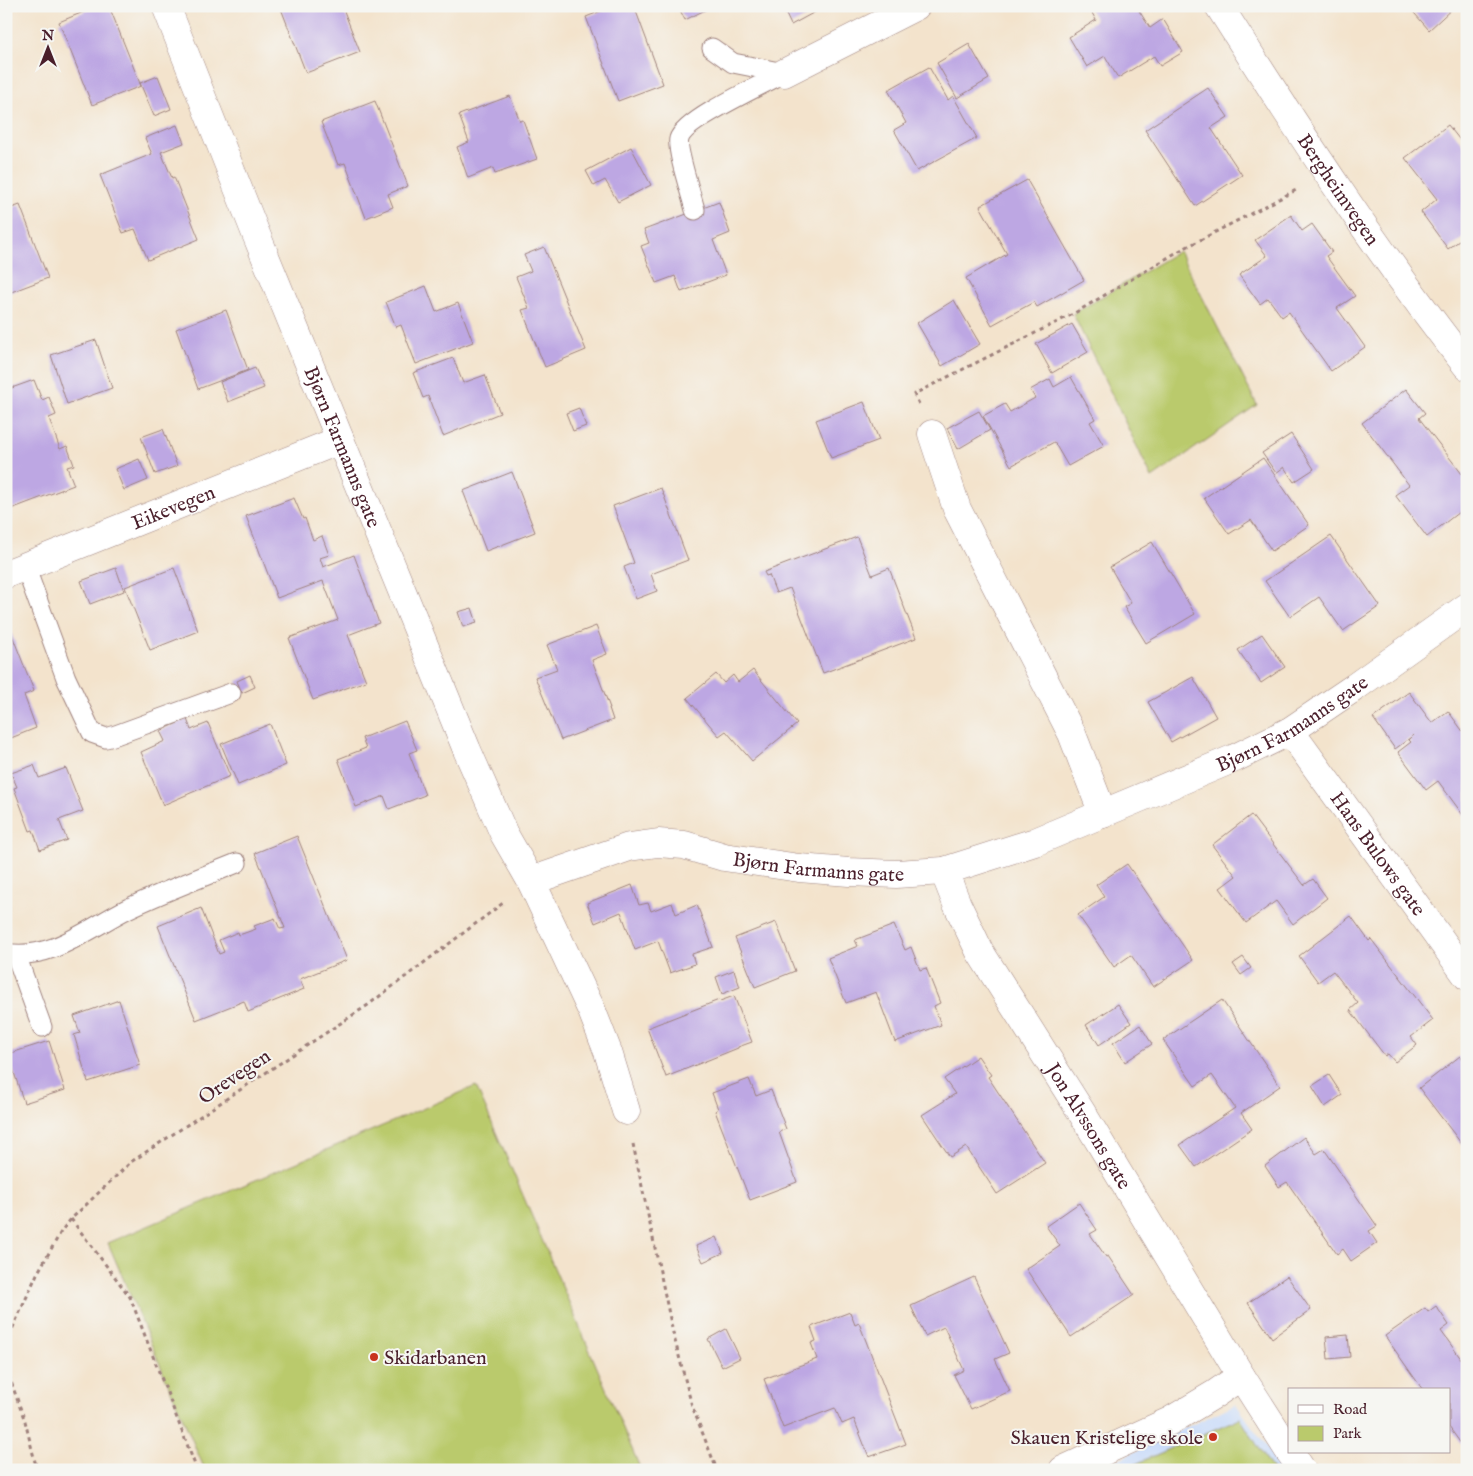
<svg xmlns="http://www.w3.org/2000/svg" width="1473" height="1476" font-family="'IM FELL English',serif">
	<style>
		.built { fill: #cadcf9 }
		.green { fill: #baca6c; stroke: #82744c }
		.building { fill: #bda7e3 }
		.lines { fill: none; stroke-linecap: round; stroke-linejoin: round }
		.service-casing { stroke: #9e817c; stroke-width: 21 }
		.minor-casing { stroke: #9e817c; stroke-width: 29 }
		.path { stroke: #9e817c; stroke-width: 3; stroke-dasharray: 4 4; stroke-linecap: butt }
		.service { stroke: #fff; stroke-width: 19 }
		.minor { stroke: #fff; stroke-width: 28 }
		.poi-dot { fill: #c8321e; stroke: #f6f6f2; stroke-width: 2 }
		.labels { text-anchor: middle; stroke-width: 4; stroke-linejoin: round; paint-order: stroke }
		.street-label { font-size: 20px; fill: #4a1f2b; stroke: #f6f6f2 }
		.poi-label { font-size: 20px; fill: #4a1f2b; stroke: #f6f6f2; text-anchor: start }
	</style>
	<rect width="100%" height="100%" fill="#f6f6f2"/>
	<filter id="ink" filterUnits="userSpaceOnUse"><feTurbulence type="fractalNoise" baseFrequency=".02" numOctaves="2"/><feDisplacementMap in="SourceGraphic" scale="10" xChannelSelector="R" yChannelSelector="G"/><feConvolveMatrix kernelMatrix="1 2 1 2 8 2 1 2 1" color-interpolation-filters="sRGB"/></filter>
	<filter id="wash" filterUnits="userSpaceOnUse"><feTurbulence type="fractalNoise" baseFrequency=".0096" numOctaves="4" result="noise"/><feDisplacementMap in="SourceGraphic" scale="20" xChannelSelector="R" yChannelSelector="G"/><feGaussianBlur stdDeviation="1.12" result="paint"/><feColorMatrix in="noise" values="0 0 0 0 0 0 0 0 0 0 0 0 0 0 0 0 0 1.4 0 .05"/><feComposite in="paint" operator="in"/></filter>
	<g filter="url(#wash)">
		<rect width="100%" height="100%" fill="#f3e3cc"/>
		<path class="built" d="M 1236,1404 L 1283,1470 L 1096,1470 Z"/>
		<path class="green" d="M 1179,251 L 1257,405 L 1152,478 L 1073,314 Z
			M 476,1086 L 641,1470 L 205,1470 L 108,1243 Z
			M 1240,1418 L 1273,1470 L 1122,1470 Z"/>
		<g id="blocks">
			<path class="building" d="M 98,6 L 109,6 L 141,86 L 92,105 L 59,22 Z
				M 280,6 L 342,6 L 360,52 L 306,73 Z
				M 614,6 L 634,6 L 663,84 L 618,101 L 586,17 Z
				M 678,6 L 713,6 L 685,20 Z
				M 782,6 L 826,6 L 791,25 Z
				M 1088,6 L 1136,6 L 1150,28 L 1163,19 L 1183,52 L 1160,66 L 1154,56 L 1118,78 L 1105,56 L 1087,67 L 1069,37 L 1096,20 Z
				M 1408,6 L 1455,6 L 1429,30 Z
				M 969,44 L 989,79 L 957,98 L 937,63 Z
				M 929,67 L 948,100 L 953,96 L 977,138 L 917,171 L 894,130 L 906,123 L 888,90 Z
				M 158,76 L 171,109 L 154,116 L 140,83 Z
				M 1208,88 L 1228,117 L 1211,128 L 1242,175 L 1195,206 L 1145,130 Z
				M 510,96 L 520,121 L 523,120 L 537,159 L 495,174 L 493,168 L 468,178 L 457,147 L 469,142 L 459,115 Z
				M 375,101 L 408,186 L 388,194 L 393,207 L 366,218 L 345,163 L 338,165 L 321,122 Z
				M 177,125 L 184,143 L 161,152 L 172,178 L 174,177 L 199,239 L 148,260 L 135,229 L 123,233 L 100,175 L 152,154 L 145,138 Z
				M 1448,125 L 1467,149 L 1467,235 L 1448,249 L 1421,212 L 1437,199 L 1405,158 Z
				M 631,147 L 651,185 L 618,202 L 605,180 L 594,186 L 586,171 Z
				M 1027,180 L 1084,280 L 1037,307 L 1034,302 L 992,325 L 966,278 L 1007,254 L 980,206 Z
				M 719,202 L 730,233 L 713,240 L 726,275 L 681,292 L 675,276 L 656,283 L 641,246 L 649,243 L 644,230 Z
				M 20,205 L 48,278 L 6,294 L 6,210 Z
				M 1291,215 L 1302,231 L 1312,224 L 1332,252 L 1326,256 L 1355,296 L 1337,308 L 1365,347 L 1331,371 L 1289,312 L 1282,317 L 1268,298 L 1260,304 L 1239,275 L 1267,256 L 1255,240 Z
				M 544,247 L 586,350 L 545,367 L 522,310 L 529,308 L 516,277 L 531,271 L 524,255 Z
				M 426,286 L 436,312 L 458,303 L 473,342 L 416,364 L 401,325 L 396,327 L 386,302 Z
				M 954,300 L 980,344 L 942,366 L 917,323 Z
				M 226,310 L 248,370 L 198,389 L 176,329 Z
				M 1072,324 L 1088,352 L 1052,373 L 1036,344 Z
				M 96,340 L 112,388 L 67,404 L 51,355 Z
				M 453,358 L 463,383 L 485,375 L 500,413 L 443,436 L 428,396 L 423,398 L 413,373 Z
				M 255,368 L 264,388 L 228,402 L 220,382 Z
				M 1071,377 L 1095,419 L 1090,422 L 1104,446 L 1068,466 L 1054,442 L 1011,466 L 983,416 L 1005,404 L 1010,412 L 1035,398 L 1030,390 L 1050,379 L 1054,387 Z
				M 34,380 L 42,400 L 49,397 L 56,415 L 49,418 L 60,449 L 67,446 L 74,465 L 67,467 L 74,485 L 11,509 L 6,497 L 6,390 Z
				M 1406,389 L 1425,413 L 1419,418 L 1462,474 L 1467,471 L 1467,516 L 1464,518 L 1459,512 L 1427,537 L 1395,495 L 1409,485 L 1362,423 Z
				M 864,402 L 879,440 L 831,458 L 816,420 Z
				M 579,408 L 586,426 L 573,431 L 566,413 Z
				M 979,411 L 990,430 L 958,449 L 947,428 Z
				M 163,429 L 177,466 L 155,474 L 141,437 Z
				M 1291,434 L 1314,469 L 1294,482 L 1284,467 L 1276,473 L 1262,453 Z
				M 1263,458 L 1309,525 L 1272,551 L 1251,520 L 1229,534 L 1204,498 Z
				M 139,459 L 148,480 L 124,490 L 115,469 Z
				M 512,472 L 535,532 L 486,551 L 463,491 Z
				M 661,488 L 688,560 L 651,574 L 657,591 L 636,599 L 624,567 L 634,563 L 613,506 Z
				M 294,498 L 303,519 L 305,518 L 313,540 L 322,536 L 329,555 L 320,558 L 323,567 L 354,555 L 379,623 L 348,635 L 366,681 L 313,700 L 289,638 L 338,620 L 323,581 L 277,598 L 246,516 Z
				M 1331,536 L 1380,606 L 1343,631 L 1319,597 L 1290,617 L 1265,581 Z
				M 857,537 L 872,575 L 889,568 L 916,638 L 823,673 L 790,588 L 776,593 L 769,575 L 766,576 L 764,572 Z
				M 1152,542 L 1195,614 L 1146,643 L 1124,607 L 1131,603 L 1110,567 Z
				M 116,568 L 124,591 L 90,604 L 81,581 Z
				M 174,568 L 198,631 L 150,650 L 125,587 Z
				M 472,608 L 477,623 L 463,627 L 458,612 Z
				M 596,626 L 607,654 L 592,660 L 610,708 L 609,708 L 613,720 L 561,740 L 535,677 L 557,669 L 547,645 Z
				M 10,630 L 34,691 L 24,695 L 36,728 L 6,740 L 6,632 Z
				M 1262,634 L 1285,667 L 1261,683 L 1238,650 Z
				M 753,670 L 797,724 L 752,761 L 726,731 L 719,736 L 687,698 L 716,674 L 724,683 L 733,675 L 738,682 Z
				M 250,675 L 255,687 L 242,693 L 237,681 Z
				M 1193,677 L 1216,717 L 1171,742 L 1148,702 Z
				M 1409,692 L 1432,723 L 1448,711 L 1467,737 L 1467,812 L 1463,815 L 1438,781 L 1426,790 L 1398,752 L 1411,742 L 1409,740 L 1414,735 L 1395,749 L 1373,718 Z
				M 187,719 L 191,730 L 208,723 L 230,776 L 163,805 L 141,752 L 165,741 L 160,731 Z
				M 405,721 L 417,750 L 409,753 L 425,795 L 389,809 L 384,796 L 356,807 L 338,759 L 366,748 L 362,738 Z
				M 270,724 L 286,765 L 238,785 L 221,744 Z
				M 34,765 L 39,778 L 66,768 L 83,811 L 59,820 L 67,840 L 40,850 L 33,830 L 30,831 L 14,788 L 17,787 L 11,773 Z
				M 1251,815 L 1304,885 L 1313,879 L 1327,898 L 1293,924 L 1276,901 L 1246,923 L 1220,888 L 1236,876 L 1212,845 Z
				M 297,836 L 347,960 L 300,979 L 304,989 L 248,1012 L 244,1001 L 196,1020 L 158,926 L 201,908 L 219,954 L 224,952 L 219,940 L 238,932 L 239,935 L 256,929 L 254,926 L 275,918 L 280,929 L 285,928 L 255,853 Z
				M 1127,864 L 1193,960 L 1153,987 L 1131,955 L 1114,967 L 1078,915 L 1104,897 L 1096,885 Z
				M 632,885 L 639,905 L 648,903 L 651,911 L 672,903 L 676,914 L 697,905 L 713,947 L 692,954 L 695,964 L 670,973 L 658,941 L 635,950 L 621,912 L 595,923 L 587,903 Z
				M 1351,916 L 1369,941 L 1371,939 L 1433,1020 L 1411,1037 L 1417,1045 L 1395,1062 L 1388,1054 L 1385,1056 L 1350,1010 L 1358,1003 L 1333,971 L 1318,982 L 1299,956 Z
				M 776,922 L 795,971 L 755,987 L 735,938 Z
				M 894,925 L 905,950 L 911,947 L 920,970 L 926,968 L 940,1003 L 934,1006 L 941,1025 L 895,1042 L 876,992 L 846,1003 L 828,958 L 858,946 L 855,940 Z
				M 1243,957 L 1251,968 L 1241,975 L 1233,964 Z
				M 734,970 L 740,987 L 722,994 L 716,977 Z
				M 734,996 L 752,1042 L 738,1047 L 738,1048 L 666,1077 L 647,1028 L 719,1000 L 720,1001 Z
				M 119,1000 L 140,1065 L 88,1082 L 74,1035 L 80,1033 L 74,1016 Z
				M 1222,1000 L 1280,1086 L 1241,1113 L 1252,1129 L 1196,1167 L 1180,1145 L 1235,1108 L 1212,1075 L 1195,1086 L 1163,1040 Z
				M 1118,1004 L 1131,1023 L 1099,1045 L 1086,1025 Z
				M 1140,1025 L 1152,1044 L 1125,1062 L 1113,1043 Z
				M 49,1041 L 65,1090 L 24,1103 L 8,1054 Z
				M 978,1056 L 991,1075 L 988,1077 L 1045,1163 L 997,1194 L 966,1147 L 950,1157 L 922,1115 L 955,1094 L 944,1079 Z
				M 1460,1056 L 1467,1065 L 1467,1151 L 1419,1088 Z
				M 1329,1075 L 1342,1095 L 1325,1107 L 1312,1086 Z
				M 749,1079 L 756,1096 L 771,1090 L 786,1129 L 779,1132 L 797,1182 L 750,1200 L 715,1111 L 718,1109 L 712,1093 Z
				M 1304,1137 L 1316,1154 L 1324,1149 L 1377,1226 L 1369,1231 L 1377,1243 L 1351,1261 L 1343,1249 L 1337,1254 L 1287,1182 L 1279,1187 L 1265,1166 Z
				M 1079,1203 L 1097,1230 L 1090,1234 L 1106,1257 L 1108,1256 L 1134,1295 L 1071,1337 L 1026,1269 L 1060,1246 L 1046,1226 Z
				M 716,1237 L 723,1253 L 703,1262 L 696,1246 Z
				M 1287,1276 L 1311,1310 L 1272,1338 L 1248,1303 Z
				M 974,1277 L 1009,1353 L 995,1359 L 1010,1391 L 971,1409 L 954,1375 L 964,1370 L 944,1327 L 925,1336 L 911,1306 Z
				M 1436,1306 L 1449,1325 L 1441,1331 L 1467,1367 L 1467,1452 L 1449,1427 L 1449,1390 L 1423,1390 L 1385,1336 L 1425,1308 L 1428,1312 Z
				M 850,1312 L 855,1325 L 859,1323 L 906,1444 L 869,1457 L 854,1419 L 842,1424 L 835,1408 L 783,1428 L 764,1379 L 817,1359 L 811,1343 L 816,1341 L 811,1327 Z
				M 726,1329 L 740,1358 L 722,1367 L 708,1339 Z
				M 1348,1335 L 1350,1357 L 1328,1359 L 1326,1337 Z"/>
		</g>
	</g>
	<g filter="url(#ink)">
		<use href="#blocks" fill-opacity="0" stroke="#9e817c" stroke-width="1"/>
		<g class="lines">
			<g class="service-casing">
				<path id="service" d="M 712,48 L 733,63 L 784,73
					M 695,210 C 692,197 676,149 679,139 C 684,120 764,84 784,73
					M 25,566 L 66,678 L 92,733 L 106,738 L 113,736 L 231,693
					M 6,953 C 51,961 89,928 127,909 C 162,892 200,878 237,863
					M 16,955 L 42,1027"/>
			</g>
			<g class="minor-casing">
				<g id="minor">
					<path id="s1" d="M 166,6 L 256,234 L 467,750 L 504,834 L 531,881 L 592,1011 L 608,1052 L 626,1111"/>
					<path id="s2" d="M 1219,6 C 1297,129 1377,252 1467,366"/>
					<path d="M 784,73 L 916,6"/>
					<path d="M 932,434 L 957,509 L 1072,734 L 1103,814"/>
					<path id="s3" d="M 6,574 L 340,440"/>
					<path id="s4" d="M 1290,731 L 1467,976"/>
					<path id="s5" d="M 944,871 L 957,904 L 980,952 L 1082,1113 L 1241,1376 L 1289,1451"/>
					<path id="s6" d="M 531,881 L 629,847 L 658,843 L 684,845 L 724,857 L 799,868 L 849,872 L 896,874 L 944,871 L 1035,842 L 1235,758 L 1290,731 L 1355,687 L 1467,607"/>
					<path d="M 1290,1452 L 1302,1470"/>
					<path d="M 1063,1470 L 1170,1421 L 1215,1394 L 1241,1376"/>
				</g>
			</g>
			<path class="path" d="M 919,404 L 914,394 L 1073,314 L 1179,251 L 1298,189
				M 633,1144 L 673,1333 L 692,1406 L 717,1470
				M 71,1219 L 130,1297 L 197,1470
				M 6,1343 L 37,1274 L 62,1230 L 71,1219 L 131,1162 L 368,1005 L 503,903
				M 6,1368 L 25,1421 L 37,1470"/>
			<use href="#service" class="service"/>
			<use href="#minor" class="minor"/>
		</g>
	</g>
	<g class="poi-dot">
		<circle cx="374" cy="1357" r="5"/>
		<circle cx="1213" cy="1437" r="5"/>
	</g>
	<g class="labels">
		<g class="street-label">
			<text dy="7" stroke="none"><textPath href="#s2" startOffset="219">Bergheimvegen</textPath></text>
			<text dy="7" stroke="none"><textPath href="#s1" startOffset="475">Bjørn Farmanns gate</textPath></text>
			<text dy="7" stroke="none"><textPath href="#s3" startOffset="180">Eikevegen</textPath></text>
			<text dy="7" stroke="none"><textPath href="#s6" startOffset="801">Bjørn Farmanns gate</textPath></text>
			<text dy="7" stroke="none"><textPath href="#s4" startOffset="151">Hans Bulows gate</textPath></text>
			<text dy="7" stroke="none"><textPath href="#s6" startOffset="296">Bjørn Farmanns gate</textPath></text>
			<text transform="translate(234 1076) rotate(-34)" y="7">Orevegen</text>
			<text dy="7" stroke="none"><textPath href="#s5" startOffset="294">Jon Alvssons gate</textPath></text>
		</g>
		<g class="poi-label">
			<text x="384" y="1364">Skidarbanen</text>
			<text x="1203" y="1444" text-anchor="end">Skauen Kristelige skole</text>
		</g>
	</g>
	<rect width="1473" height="1476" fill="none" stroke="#f6f6f2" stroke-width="25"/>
	<rect x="1288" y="1388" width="162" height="65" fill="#f6f6f2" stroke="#b1a0a2"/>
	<rect x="1298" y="1405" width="25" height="8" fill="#ffffff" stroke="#b1a0a2"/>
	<text x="1333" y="1414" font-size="15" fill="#4a1f2b">Road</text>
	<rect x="1298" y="1426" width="25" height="15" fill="#baca6c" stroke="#b1a0a2"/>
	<text x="1333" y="1438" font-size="15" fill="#4a1f2b">Park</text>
	<g transform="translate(48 48)" stroke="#f6f6f2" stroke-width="4" paint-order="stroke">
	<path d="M0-4L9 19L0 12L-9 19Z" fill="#4a1f2b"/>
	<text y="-8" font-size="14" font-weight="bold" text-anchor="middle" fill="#4a1f2b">N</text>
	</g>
</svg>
